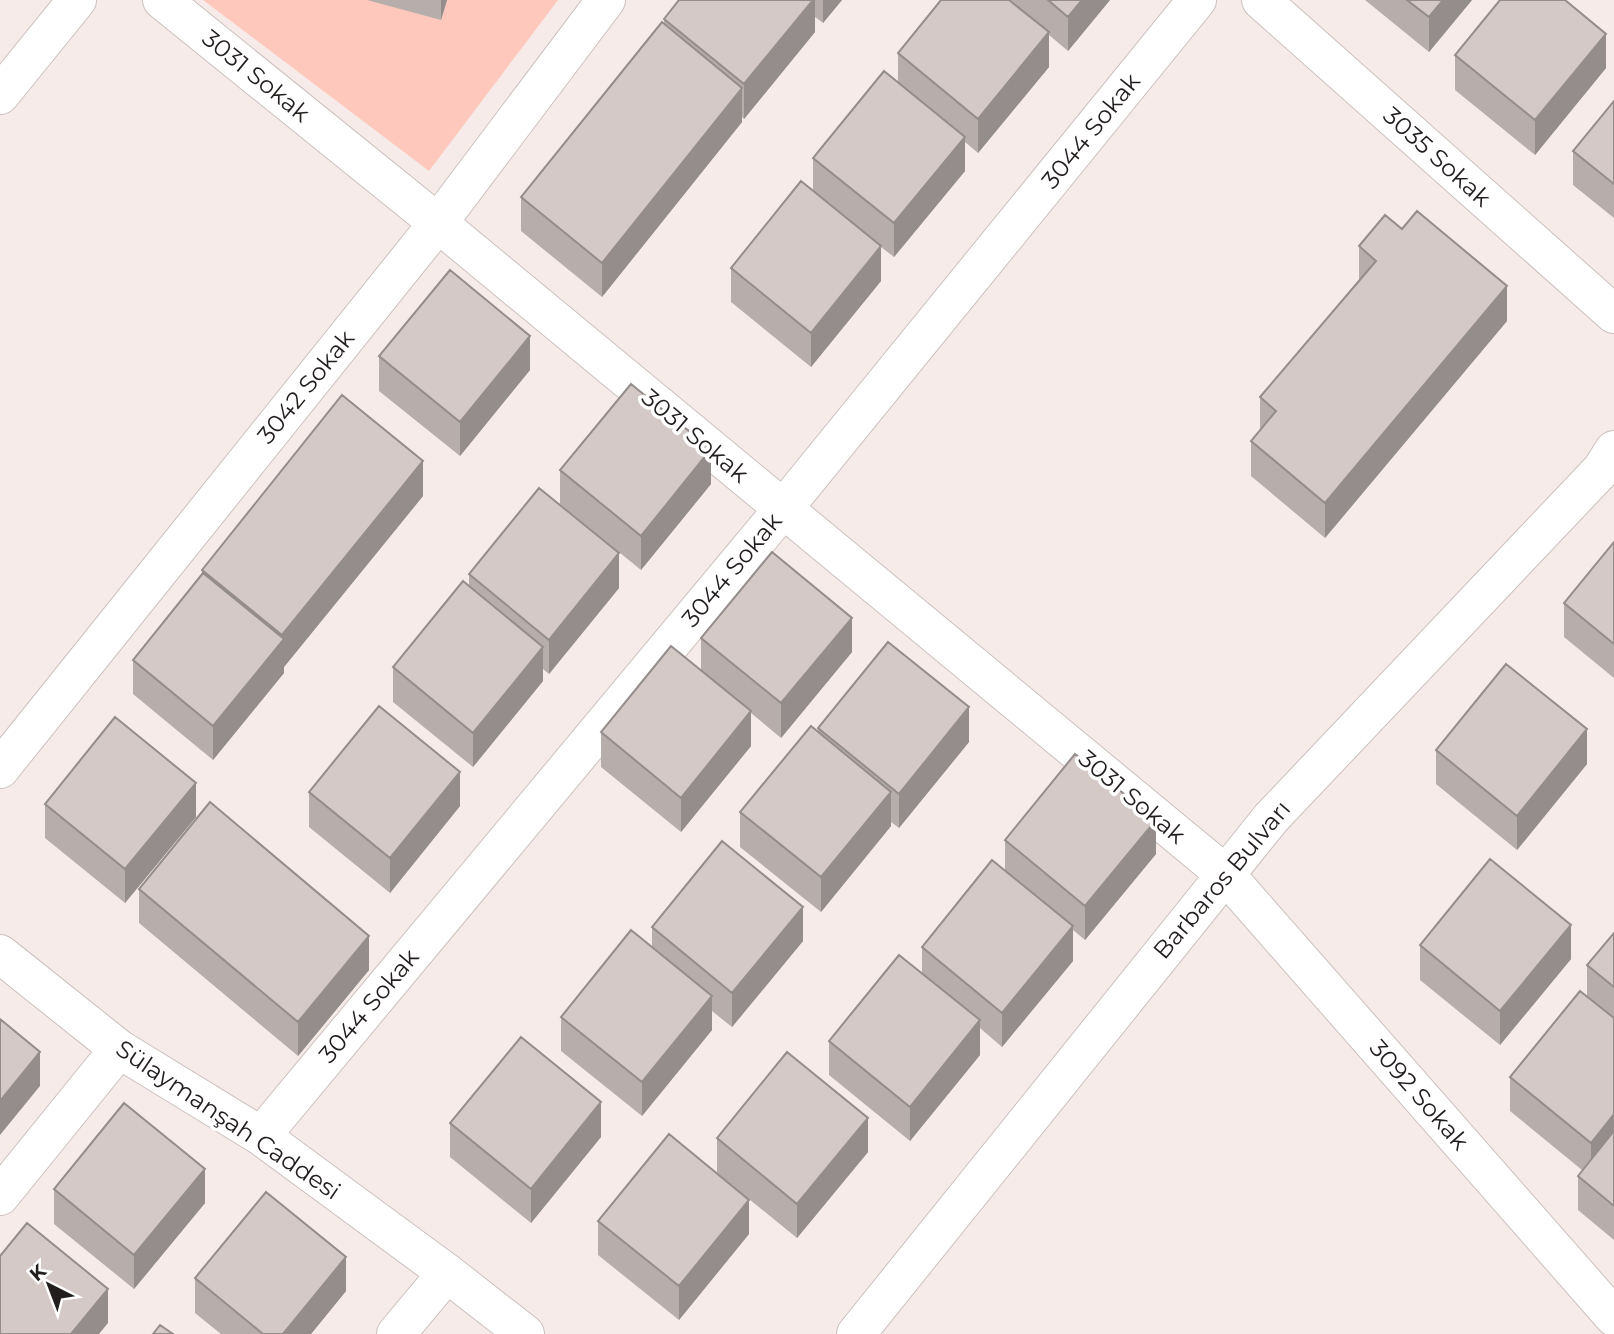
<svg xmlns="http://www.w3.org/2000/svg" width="1614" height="1334" font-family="Montserrat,sans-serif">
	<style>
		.green { fill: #fec9bc }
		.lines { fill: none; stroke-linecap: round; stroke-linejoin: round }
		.street-casing { stroke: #ccc0be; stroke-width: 40 }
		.secondary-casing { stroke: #ccc0be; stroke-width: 40 }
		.street { stroke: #fff; stroke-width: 38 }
		.secondary { stroke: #fff; stroke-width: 38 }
		.wall { fill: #b7adab }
		.shaded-wall { fill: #958d8b }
		.building { fill: #d5c9c7; stroke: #958d8b; stroke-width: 2 }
		.labels { text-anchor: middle; stroke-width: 7; stroke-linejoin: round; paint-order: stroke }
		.street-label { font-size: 24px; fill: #221e1d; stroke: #fff }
	</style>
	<rect width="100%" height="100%" fill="#f6ebe8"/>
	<path class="green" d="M 203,0 L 558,0 L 429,171 Z"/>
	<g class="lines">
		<g class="street-casing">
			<path id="street" d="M 162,0 L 438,223 L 1225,874 L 1614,1317
				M 1261,0 L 1614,314
				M 0,95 L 77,0
				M 0,769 L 438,223 L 606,0
				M 261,1136 L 783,509 L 1197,0
				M 0,1196 L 119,1049
				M 396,1334 L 447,1273"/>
		</g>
		<g class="secondary-casing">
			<path id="secondary" d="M 0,954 L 119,1049 L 261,1136 L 447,1273 L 525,1334
				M 856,1334 L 1271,818 L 1602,469 L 1614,450"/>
		</g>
		<use href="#street" class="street"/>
		<use href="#secondary" class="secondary"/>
	</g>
	<path class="wall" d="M 367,0 L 447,0 L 441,20 Z
		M 679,0 L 842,0 L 823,23 L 815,17 L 815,32 L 744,119 L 742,117 L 742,122 L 602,297 L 521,231 L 521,197 L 664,24 L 664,19 Z
		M 941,0 L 1110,0 L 1068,51 L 1049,35 L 1049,67 L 978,153 L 965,142 L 965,171 L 894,257 L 881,247 L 881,281 L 811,367 L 731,302 L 731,268 L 813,191 L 813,158 L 898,82 L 898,53 Z
		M 1365,0 L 1472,0 L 1429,52 Z
		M 1455,55 L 1606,68 L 1535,155 L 1455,90 Z
		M 1614,101 L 1614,218 L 1573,185 L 1573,151 Z
		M 1402,229 L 1507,321 L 1325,538 L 1251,476 L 1251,441 L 1260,431 L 1260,397 L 1359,281 L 1359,246 Z
		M 379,356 L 530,370 L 460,456 L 379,391 Z
		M 560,470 L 711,484 L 641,570 L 560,504 Z
		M 423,496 L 284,667 L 284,673 L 213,760 L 133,694 L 133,660 L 202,575 L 202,570 Z
		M 1614,542 L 1614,678 L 1564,637 L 1564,603 Z
		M 469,574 L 619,588 L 549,674 L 543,669 L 543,681 L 473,767 L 393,702 L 393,667 L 469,586 Z
		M 701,638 L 852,652 L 781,738 L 751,713 L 751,746 L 681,832 L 601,767 L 601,732 L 701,671 Z
		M 818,728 L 969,742 L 899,828 L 891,822 L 891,826 L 821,912 L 740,847 L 740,812 L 818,732 Z
		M 1436,750 L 1587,764 L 1517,850 L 1436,784 Z
		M 309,792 L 460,806 L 390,893 L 309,827 Z
		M 45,804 L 196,817 L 125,903 L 45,838 Z
		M 1005,840 L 1156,854 L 1085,940 L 1073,930 L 1073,961 L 1002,1047 L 980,1028 L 980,1055 L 910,1141 L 829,1075 L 829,1041 L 922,973 L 922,947 L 1005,871 Z
		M 139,889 L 369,970 L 298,1056 L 139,923 Z
		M 652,927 L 803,941 L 732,1027 L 712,1011 L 712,1030 L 642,1116 L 561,1051 L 561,1017 L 652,947 Z
		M 1614,933 L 1614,1240 L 1578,1210 L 1578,1176 L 1582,1170 L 1510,1111 L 1510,1077 L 1587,996 L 1587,965 Z
		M 1420,945 L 1571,959 L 1500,1045 L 1420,980 Z
		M 450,1123 L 601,1137 L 531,1223 L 450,1157 Z
		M 717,1138 L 868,1152 L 797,1238 L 717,1173 Z
		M 54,1189 L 205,1203 L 134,1289 L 54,1224 Z
		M 598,1221 L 749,1234 L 679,1320 L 598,1255 Z
		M 195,1278 L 346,1291 L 311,1334 L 221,1334 L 195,1313 Z"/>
	<path class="shaded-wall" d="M 441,0 L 447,0 L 441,20 Z
		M 813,0 L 815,0 L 815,32 L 744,119 L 744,84 Z
		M 823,0 L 842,0 L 823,23 Z
		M 1082,0 L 1110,0 L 1068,51 L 1068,17 Z
		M 1443,0 L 1472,0 L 1429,52 L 1429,17 Z
		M 1049,32 L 1049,67 L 978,153 L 978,119 Z
		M 1606,34 L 1606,68 L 1535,155 L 1535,120 Z
		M 742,88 L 742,122 L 602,297 L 602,263 Z
		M 965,137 L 965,171 L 894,257 L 894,223 Z
		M 881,246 L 881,281 L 811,367 L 811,333 Z
		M 1507,286 L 1507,321 L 1325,538 L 1325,503 Z
		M 530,336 L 530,370 L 460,456 L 460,422 Z
		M 711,449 L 711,484 L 641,570 L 641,536 Z
		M 423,461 L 423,496 L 284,667 L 284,673 L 213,760 L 213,726 L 282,642 L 282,635 Z
		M 619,553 L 619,588 L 549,674 L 549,640 Z
		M 852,618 L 852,652 L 781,738 L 781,703 Z
		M 543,647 L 543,681 L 473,767 L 473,733 Z
		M 969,707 L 969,742 L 899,828 L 899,794 Z
		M 751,711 L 751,746 L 681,832 L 681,798 Z
		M 1587,729 L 1587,764 L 1517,850 L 1517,816 Z
		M 460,772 L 460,806 L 390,893 L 390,858 Z
		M 196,783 L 196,817 L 125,903 L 125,869 Z
		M 891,792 L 891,826 L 821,912 L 821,877 Z
		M 1156,820 L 1156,854 L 1085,940 L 1085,906 Z
		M 803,907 L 803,941 L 732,1027 L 732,993 Z
		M 1571,925 L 1571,959 L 1500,1045 L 1500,1011 Z
		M 1073,926 L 1073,961 L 1002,1047 L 1002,1013 Z
		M 369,936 L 369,970 L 298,1056 L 298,1022 Z
		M 712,996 L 712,1030 L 642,1116 L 642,1082 Z
		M 980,1020 L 980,1055 L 910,1141 L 910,1107 Z
		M 40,1052 L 40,1086 L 0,1135 L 0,1101 Z
		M 601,1102 L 601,1137 L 531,1223 L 531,1189 Z
		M 1614,1114 L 1614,1149 L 1591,1177 L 1591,1143 Z
		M 868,1118 L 868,1152 L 797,1238 L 797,1204 Z
		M 205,1169 L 205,1203 L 134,1289 L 134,1255 Z
		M 749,1200 L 749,1234 L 679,1320 L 679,1286 Z
		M 346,1257 L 346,1291 L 311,1334 L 283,1334 Z
		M 108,1289 L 108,1323 L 99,1334 L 71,1334 Z"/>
	<path class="building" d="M 679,0 L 813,0 L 744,84 L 664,19 Z
		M 941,0 L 1009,0 L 1049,32 L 978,119 L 898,53 Z
		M 1048,0 L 1082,0 L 1068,17 Z
		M 1407,0 L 1443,0 L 1429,17 Z
		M 1500,0 L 1565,0 L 1606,34 L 1535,120 L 1455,55 Z
		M 662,22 L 742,88 L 602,263 L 521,197 Z
		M 884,71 L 965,137 L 894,223 L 813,158 Z
		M 1614,101 L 1614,184 L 1573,151 Z
		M 801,181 L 881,246 L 811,333 L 731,268 Z
		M 1417,211 L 1507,286 L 1325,503 L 1251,441 L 1276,411 L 1260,397 L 1376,261 L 1359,246 L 1385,215 L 1402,229 Z
		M 450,270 L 530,336 L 460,422 L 379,356 Z
		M 631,384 L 711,449 L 641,536 L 560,470 Z
		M 342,395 L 423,461 L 282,635 L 202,570 Z
		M 539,488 L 619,553 L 549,640 L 469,574 Z
		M 1614,542 L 1614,644 L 1564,603 Z
		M 772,552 L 852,618 L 781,703 L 701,638 Z
		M 203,573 L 284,639 L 213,726 L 133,660 Z
		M 463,581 L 543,647 L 473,733 L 393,667 Z
		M 888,642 L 969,707 L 899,794 L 818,728 Z
		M 671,646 L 751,711 L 681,798 L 601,732 Z
		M 1506,664 L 1587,729 L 1517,816 L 1436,750 Z
		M 379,706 L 460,772 L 390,858 L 309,792 Z
		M 115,717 L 196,783 L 125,869 L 45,804 Z
		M 811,726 L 891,792 L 821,877 L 740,812 Z
		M 1075,754 L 1156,820 L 1085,906 L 1005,840 Z
		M 210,802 L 369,936 L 298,1022 L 139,889 Z
		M 722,841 L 803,907 L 732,993 L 652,927 Z
		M 1490,859 L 1571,925 L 1500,1011 L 1420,945 Z
		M 992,860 L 1073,926 L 1002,1013 L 922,947 Z
		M 631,930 L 712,996 L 642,1082 L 561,1017 Z
		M 1614,933 L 1614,987 L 1587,965 Z
		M 899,955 L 980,1020 L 910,1107 L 829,1041 Z
		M 1580,991 L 1614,1018 L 1614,1114 L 1591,1143 L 1510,1077 Z
		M 0,1019 L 40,1052 L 0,1101 Z
		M 521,1037 L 601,1102 L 531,1189 L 450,1123 Z
		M 787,1052 L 868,1118 L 797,1204 L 717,1138 Z
		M 124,1103 L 205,1169 L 134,1255 L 54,1189 Z
		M 1614,1131 L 1614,1206 L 1578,1176 Z
		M 669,1134 L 749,1200 L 679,1286 L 598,1221 Z
		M 266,1192 L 346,1257 L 283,1334 L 263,1334 L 195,1278 Z
		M 27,1223 L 108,1289 L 71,1334 L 0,1334 L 0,1256 Z
		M 160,1325 L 173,1334 L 153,1334 Z"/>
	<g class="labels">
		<g class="street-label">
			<text transform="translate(256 76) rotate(39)" y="8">3031 Sokak</text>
			<text transform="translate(1091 131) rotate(-51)" y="8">3044 Sokak</text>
			<text transform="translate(1437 157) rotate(42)" y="8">3035 Sokak</text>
			<text transform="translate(306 387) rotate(-51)" y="8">3042 Sokak</text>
			<text transform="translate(695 436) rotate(40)" y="8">3031 Sokak</text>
			<text transform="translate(732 570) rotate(-50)" y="8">3044 Sokak</text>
			<text transform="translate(1132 797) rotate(40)" y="8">3031 Sokak</text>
			<text transform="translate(1222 880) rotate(-50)" y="8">Barbaros Bulvarı</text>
			<text transform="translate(369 1006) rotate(-50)" y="8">3044 Sokak</text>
			<text transform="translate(1419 1095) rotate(49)" y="8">3092 Sokak</text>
			<text transform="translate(228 1120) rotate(34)" y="8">Sülaymanşah Caddesi</text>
		</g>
	</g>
	<g transform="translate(49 1285) rotate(318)" stroke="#ffffff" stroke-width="5" paint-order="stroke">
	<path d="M0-5L12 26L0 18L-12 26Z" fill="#221e1d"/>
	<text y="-10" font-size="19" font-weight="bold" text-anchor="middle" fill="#221e1d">K</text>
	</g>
</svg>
